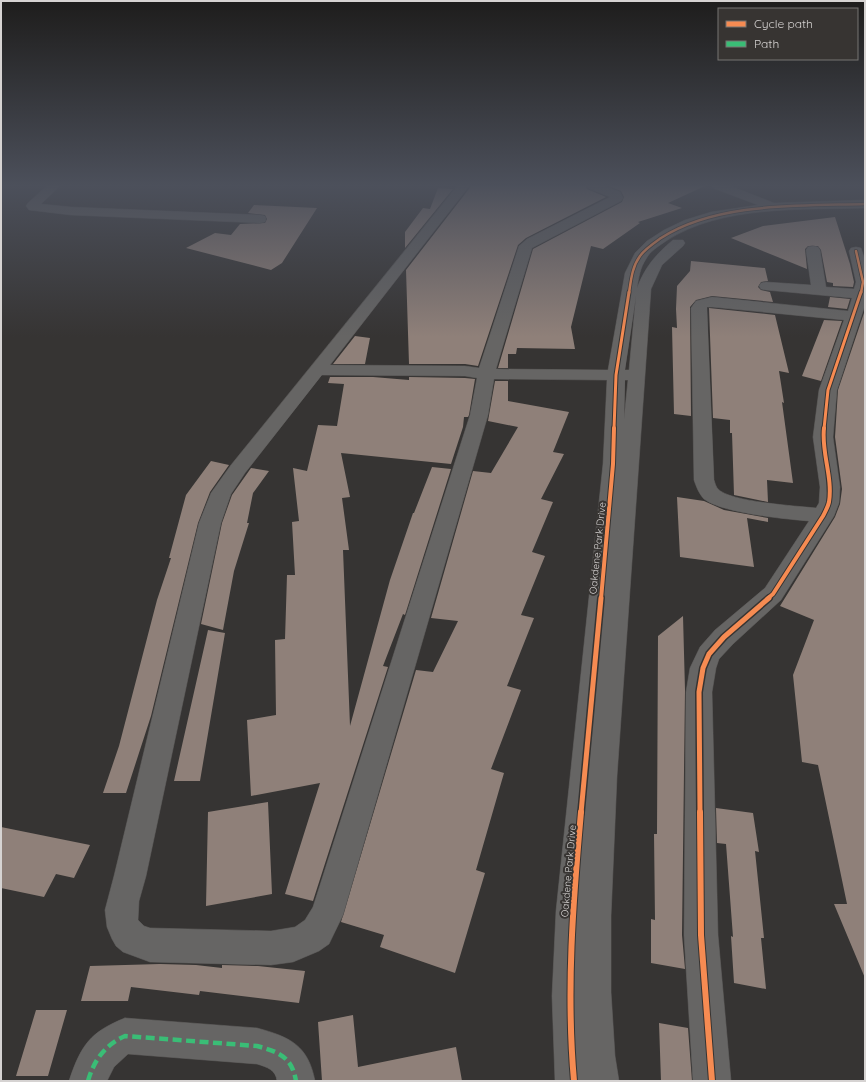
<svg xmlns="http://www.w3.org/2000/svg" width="866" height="1082" font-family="Quicksand,sans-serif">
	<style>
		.building { fill: #8f8079 }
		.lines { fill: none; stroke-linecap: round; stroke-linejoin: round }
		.minor-casing { stroke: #52504f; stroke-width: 1 }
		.minor { fill: #666564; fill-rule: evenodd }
		.quiet { stroke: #3abd76; stroke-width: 4.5; stroke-dasharray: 9 4.5; stroke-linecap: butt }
		.cycleway-far4-casing { stroke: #373432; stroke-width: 4 }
		.cycleway-far3-casing { stroke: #373432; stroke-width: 5 }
		.cycleway-far2-casing { stroke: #373432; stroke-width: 6 }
		.cycleway-far1-casing { stroke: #373432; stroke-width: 8 }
		.cycleway-casing { stroke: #373432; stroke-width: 8 }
		.cycleway-far4 { stroke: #f68b52; stroke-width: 2.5 }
		.cycleway-far3 { stroke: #f68b52; stroke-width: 3 }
		.cycleway-far2 { stroke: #f68b52; stroke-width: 4 }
		.cycleway-far1 { stroke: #f68b52; stroke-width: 5 }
		.cycleway { stroke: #f68b52; stroke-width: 6 }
		.labels { text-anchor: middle; stroke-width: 4; stroke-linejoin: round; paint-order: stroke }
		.street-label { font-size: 10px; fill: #d6d3d2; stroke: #373432 }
	</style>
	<rect width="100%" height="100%" fill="#363433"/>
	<path class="building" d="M 472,185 L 585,185 L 587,189 L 606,197 L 526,238 L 518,245 L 478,366 L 465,364 L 409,364 L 406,270 Z
		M 606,185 L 707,185 L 668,203 L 682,208 L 638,222 L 640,223 L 603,249 L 591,246 L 571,327 L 575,349 L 517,348 L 516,354 L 508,354 L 508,368 L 498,368 L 533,249 L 622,202 L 624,197 L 621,191 Z
		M 438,188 L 453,189 L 405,248 L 405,232 L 423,208 L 430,209 Z
		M 254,205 L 317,208 L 282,263 L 271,270 L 186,248 L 215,233 L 231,235 L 240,224 L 265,223 L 267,219 L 265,215 L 248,213 Z
		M 835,217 L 850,264 L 854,282 L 853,287 L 833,286 L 833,283 L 827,282 L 821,250 L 818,246 L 808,246 L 805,249 L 807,269 L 731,238 L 763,226 Z
		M 691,261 L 765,268 L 768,281 L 761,282 L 758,287 L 761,290 L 770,292 L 773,302 L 712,296 L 696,300 L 690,307 L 691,416 L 674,414 L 672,327 L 677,328 L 676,309 L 677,286 L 690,271 Z
		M 830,297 L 850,299 L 847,309 L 828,307 Z
		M 709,308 L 775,315 L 789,373 L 779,371 L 784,403 L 782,402 L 793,483 L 767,480 L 768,502 L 734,495 L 732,433 L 730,433 L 730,420 L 713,418 Z
		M 865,310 L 865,978 L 834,904 L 847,904 L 818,765 L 802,762 L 793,675 L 814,620 L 780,606 L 835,517 L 840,504 L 842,489 L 835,437 L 838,390 Z
		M 824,320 L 842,321 L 821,381 L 802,376 Z
		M 355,336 L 370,338 L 365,364 L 333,364 Z
		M 330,377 L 373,377 L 409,380 L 409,377 L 465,378 L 475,379 L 469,415 L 468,417 L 464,417 L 463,427 L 451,464 L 341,453 L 350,497 L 342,498 L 349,550 L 343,550 L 350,726 L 390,580 L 413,513 L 414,513 L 432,467 L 451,469 L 405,615 L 403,614 L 383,666 L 388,667 L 313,901 L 285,894 L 320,783 L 251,796 L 247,720 L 276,715 L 275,640 L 285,639 L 287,575 L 295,575 L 292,522 L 299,521 L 293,468 L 307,471 L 318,425 L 337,426 L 344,384 L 328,383 Z
		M 495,381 L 508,381 L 508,401 L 569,412 L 553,452 L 564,454 L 541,499 L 553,502 L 532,552 L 545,556 L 521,615 L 534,618 L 507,686 L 521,690 L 491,769 L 504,773 L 476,870 L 485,873 L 455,973 L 380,947 L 384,935 L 341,922 L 416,670 L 433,672 L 458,621 L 431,618 L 473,471 L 491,473 L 518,427 L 488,421 Z
		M 211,461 L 229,465 L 210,492 L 198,523 L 151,716 L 126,793 L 103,793 L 119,746 L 157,600 L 171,558 L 169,558 L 186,495 Z
		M 251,468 L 269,471 L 253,493 L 247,523 L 249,523 L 234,571 L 223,630 L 201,624 L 222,523 L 232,495 Z
		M 677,497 L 704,501 L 724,510 L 768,518 L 768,522 L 747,518 L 754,567 L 680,557 Z
		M 683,616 L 685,690 L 682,935 L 685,969 L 651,963 L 651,919 L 655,920 L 654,834 L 657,834 L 658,636 Z
		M 208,630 L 225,633 L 200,781 L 174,781 Z
		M 268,802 L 272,894 L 206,906 L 208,812 Z
		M 716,808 L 753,813 L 759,852 L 755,851 L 764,938 L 761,938 L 766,989 L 734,983 L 731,936 L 733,937 L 726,844 L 717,843 Z
		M 1,827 L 90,845 L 74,878 L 56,874 L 44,897 L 1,888 Z
		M 160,964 L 196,965 L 222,968 L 222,965 L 258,966 L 305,971 L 299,1003 L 200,991 L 199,995 L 131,987 L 128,1001 L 81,1001 L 90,966 Z
		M 36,1010 L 67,1010 L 48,1076 L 16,1076 Z
		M 353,1015 L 358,1067 L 456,1047 L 462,1081 L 322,1081 L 318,1022 Z
		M 659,1023 L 688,1028 L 692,1081 L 661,1081 Z"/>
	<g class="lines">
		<g class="minor-casing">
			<path id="minor" d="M 48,185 L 61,185 L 41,204 L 71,207 L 260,215 L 265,216 L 266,219 L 265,222 L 260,223 L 71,215 L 29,210 L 26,206 L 28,203 Z
				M 458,185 L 470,185 L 330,365 L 465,366 L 479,368 L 519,246 L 527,239 L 610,197 L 588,188 L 586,185 L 602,185 L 620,192 L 623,198 L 621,201 L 532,248 L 496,369 L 608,370 L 625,273 L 635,253 L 647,241 L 664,230 L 685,220 L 711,212 L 758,205 L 713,188 L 711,185 L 728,185 L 774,203 L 865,200 L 865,208 C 802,210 721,205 666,241 C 659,246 650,251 646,259 C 640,268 639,277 637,288 C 645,267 656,254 673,240 L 683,240 L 685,243 L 683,246 L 662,265 L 651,289 L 617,776 L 611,916 L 611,992 L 615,1056 L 619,1081 L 555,1081 L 552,996 L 556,911 L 603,464 L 607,380 L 494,379 L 488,415 L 343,915 L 329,944 L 319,951 L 293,962 L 271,965 L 150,962 L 123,952 L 116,946 L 112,939 L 107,927 L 105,910 L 114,876 L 199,523 L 211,493 L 231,465 ZM 636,296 L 629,370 L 625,370 ZM 322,375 L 465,376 L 477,378 L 470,415 L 313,907 L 305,920 L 295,927 L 271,931 L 150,928 L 144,926 L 138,920 L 139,901 L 146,876 L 221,523 L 231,494 L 245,473 ZM 625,380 L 628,380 L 624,419 Z
				M 813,246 L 818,247 L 820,250 L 826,287 L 854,289 L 856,282 L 849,251 L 851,248 L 856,247 L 861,248 L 865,260 L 865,305 L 837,390 L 833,437 L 840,487 L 839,503 L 834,516 L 781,600 L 733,644 L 719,659 L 716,668 L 712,692 L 718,935 L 731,1081 L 693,1081 L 684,935 L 686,692 L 690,668 L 700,647 L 715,630 L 765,588 L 809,521 C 785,519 722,513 704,499 C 699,494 696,486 694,480 L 691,308 L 696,301 L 712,297 L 848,311 L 852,298 L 766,290 L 761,289 L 759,286 L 761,283 L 766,282 L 811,285 L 806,250 L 808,247 ZM 707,307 L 712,307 L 844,320 L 819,390 L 813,437 L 820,487 L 819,503 L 816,508 C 797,506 730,502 718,489 C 716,487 715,483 714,480 Z
				M 125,1018 L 257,1028 C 290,1037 308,1045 315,1081 L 277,1081 C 276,1070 267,1067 257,1064 L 128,1054 L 114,1067 L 107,1081 L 69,1081 C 81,1045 90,1032 125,1018 Z"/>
		</g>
		<use href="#minor" class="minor"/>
		<path class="quiet" d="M 88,1081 C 94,1060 105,1045 125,1036 L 257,1046 C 279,1052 292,1057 296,1081"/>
		<g class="cycleway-far4-casing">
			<path id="cycleway-far4" d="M 856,251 L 863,282 L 861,293
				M 629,293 C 631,280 632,267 640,256 C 645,249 654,243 661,238 C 717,202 800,206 865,204"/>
		</g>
		<g class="cycleway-far3-casing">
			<path id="cycleway-far3" d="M 614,429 L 616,375 L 629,292
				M 824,429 L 828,390 L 861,292"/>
		</g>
		<g class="cycleway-far2-casing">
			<path id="cycleway-far2" d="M 601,599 L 613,464 L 614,428
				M 767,599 L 773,594 L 823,516 C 825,512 828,507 829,502 C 833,477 821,452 824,428"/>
		</g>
		<g class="cycleway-far1-casing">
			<path id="cycleway-far1" d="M 581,813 L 601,598
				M 700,813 L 699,692 L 703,668 L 709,654 L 724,637 L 769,598"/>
		</g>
		<g class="cycleway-casing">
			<path id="cycleway" d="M 700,812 L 701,935 L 712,1081
				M 574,1081 C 566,991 573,902 581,812"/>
		</g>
		<use href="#cycleway-far4" class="cycleway-far4"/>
		<use href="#cycleway-far3" class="cycleway-far3"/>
		<use href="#cycleway-far2" class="cycleway-far2"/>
		<use href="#cycleway-far1" class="cycleway-far1"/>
		<use href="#cycleway" class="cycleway"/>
	</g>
	<linearGradient id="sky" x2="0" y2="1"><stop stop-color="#1e1d1c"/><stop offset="0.55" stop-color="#4c505b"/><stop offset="1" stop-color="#4c505b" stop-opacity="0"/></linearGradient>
	<rect width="866" height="337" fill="url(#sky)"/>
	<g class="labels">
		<g class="street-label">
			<text transform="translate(597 548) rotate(-84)" y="4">Oakdene Park Drive</text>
			<text transform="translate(568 871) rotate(-85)" y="4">Oakdene Park Drive</text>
		</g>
	</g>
	<rect width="866" height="1082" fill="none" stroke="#d6d3d2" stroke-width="4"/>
	<rect x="718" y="8" width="140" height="52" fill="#373432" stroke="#777472"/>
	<rect x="726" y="21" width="20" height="6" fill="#f68b52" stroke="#777472"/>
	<text x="754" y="28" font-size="12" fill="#d6d3d2">Cycle path</text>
	<rect x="726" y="41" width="20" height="6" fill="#3abd76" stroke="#777472"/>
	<text x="754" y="48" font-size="12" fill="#d6d3d2">Path</text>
</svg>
